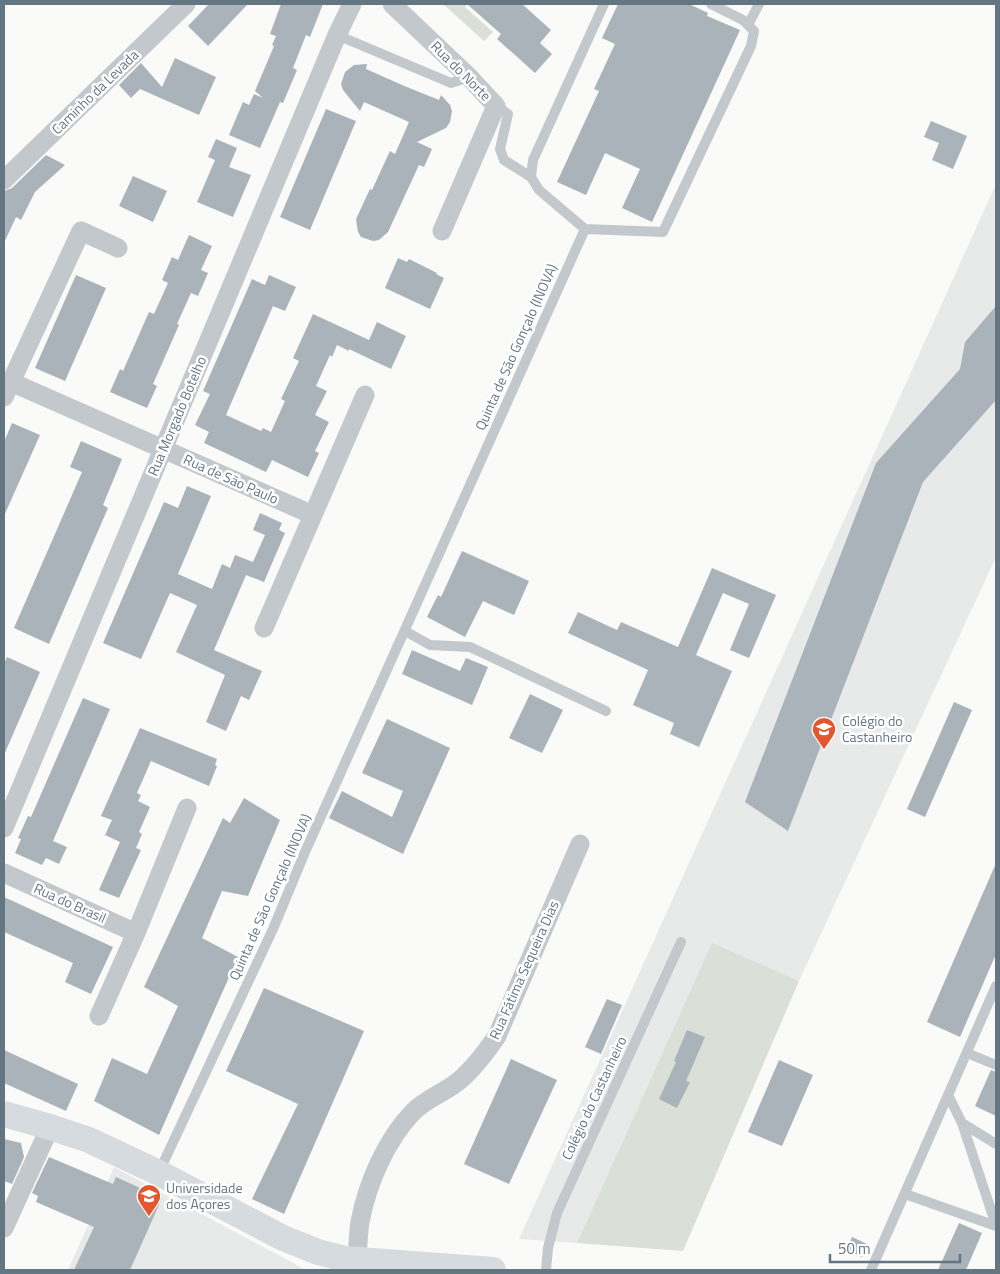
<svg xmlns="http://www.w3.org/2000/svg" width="1000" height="1274" font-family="'Titillium Web',sans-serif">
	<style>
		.built { fill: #e8e9e9 }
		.green { fill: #dadfd7 }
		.building { fill: #aab3b9 }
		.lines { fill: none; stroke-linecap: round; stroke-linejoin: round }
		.service { stroke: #c3c8cc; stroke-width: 10 }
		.minor { stroke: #c3c8cc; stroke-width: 19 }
		.secondary { stroke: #d6dbdf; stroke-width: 26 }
		.labels { text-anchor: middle; stroke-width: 5; stroke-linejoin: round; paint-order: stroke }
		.street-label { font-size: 14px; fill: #657683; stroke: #fff }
		.poi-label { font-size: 14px; fill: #657683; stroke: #fff; text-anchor: start }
	</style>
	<rect width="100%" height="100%" fill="#fafaf8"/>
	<path class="built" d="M 996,184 L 996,557 L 799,981 L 712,944 L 577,1243 L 519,1239 Z
		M 114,1167 L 306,1270 L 68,1270 Z"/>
	<path class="green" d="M 443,4 L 467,4 L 465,7 L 493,32 L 484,41 Z
		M 712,943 L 799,981 L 683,1251 L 577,1243 Z"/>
	<path class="building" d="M 209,4 L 248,4 L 208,46 L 188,26 Z
		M 281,4 L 323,4 L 310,37 L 306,35 L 293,68 L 297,70 L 283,103 L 280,102 L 260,148 L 229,135 L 243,102 L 249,105 L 254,94 L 263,98 L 255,91 L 274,46 L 272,45 L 276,36 L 270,34 Z
		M 467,4 L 522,4 L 551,30 L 540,43 L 552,54 L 535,73 L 497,39 L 501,34 Z
		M 618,4 L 689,4 L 708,13 L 707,16 L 740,30 L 652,222 L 622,208 L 640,169 L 605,153 L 586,195 L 557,182 L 599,91 L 594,89 L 615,44 L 602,38 Z
		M 175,58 L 216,77 L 199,115 L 140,89 L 131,98 L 119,85 L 141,63 L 162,87 Z
		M 367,64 L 366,69 L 402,85 L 439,100 L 441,95 L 450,105 L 452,111 L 450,122 L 446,128 L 417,142 L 432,149 L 424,167 L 419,165 L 388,232 L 379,240 L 373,241 L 361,237 L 358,232 L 356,219 L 370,189 L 372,190 L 390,151 L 395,154 L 409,122 L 364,102 L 360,111 L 343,90 L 341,84 L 345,72 L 354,65 Z
		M 326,109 L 356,121 L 310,230 L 280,217 Z
		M 931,121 L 967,136 L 953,169 L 932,160 L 939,143 L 924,137 Z
		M 216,139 L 237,148 L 229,167 L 251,175 L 233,217 L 197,202 L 215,160 L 208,157 Z
		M 46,155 L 65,165 L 35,192 L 21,220 L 16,217 L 4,243 L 4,191 L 12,188 Z
		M 133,176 L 167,191 L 153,222 L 119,206 Z
		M 189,235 L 212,246 L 201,270 L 208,273 L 198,296 L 191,293 L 177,324 L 179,325 L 153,384 L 157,386 L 147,408 L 110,392 L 120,369 L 123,371 L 149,312 L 154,314 L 168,283 L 162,280 L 172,257 L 178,260 Z
		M 398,258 L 407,262 L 409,259 L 437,273 L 436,274 L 444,278 L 430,309 L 385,288 Z
		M 76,275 L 106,288 L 65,381 L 35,368 Z
		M 269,275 L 296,287 L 285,311 L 273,306 L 226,415 L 261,431 L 263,428 L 271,432 L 285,401 L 281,399 L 299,361 L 293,358 L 313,314 L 369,340 L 377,322 L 406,336 L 391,369 L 349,349 L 349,351 L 337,345 L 332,357 L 330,355 L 316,386 L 327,391 L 315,415 L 329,422 L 315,451 L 319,453 L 308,477 L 272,460 L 266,472 L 204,443 L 209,432 L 195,425 L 210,394 L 203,391 L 252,279 L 265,285 Z
		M 996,306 L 996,400 L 923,482 L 788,831 L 745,802 L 876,463 L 960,369 L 965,342 Z
		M 12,423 L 40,435 L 4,516 L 4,442 Z
		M 81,441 L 122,459 L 103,505 L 108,508 L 49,644 L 14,628 L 82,472 L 70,467 Z
		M 187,486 L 211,496 L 178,574 L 212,589 L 222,564 L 230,568 L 235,555 L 253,562 L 265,535 L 253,530 L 260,513 L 282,523 L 279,530 L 285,533 L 264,582 L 246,575 L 214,650 L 262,671 L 249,700 L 241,696 L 226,731 L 206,722 L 225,675 L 176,652 L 197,605 L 170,593 L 141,659 L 103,643 L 164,502 L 178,508 Z
		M 462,551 L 529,581 L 514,615 L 483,601 L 465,637 L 427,617 L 438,595 L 441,597 Z
		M 712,568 L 776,595 L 749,658 L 730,650 L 749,604 L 723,593 L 696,655 L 732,671 L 699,747 L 670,734 L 674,723 L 633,705 L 648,670 L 568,633 L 578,612 L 617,630 L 621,622 L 678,647 Z
		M 412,650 L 460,671 L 466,658 L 488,667 L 472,705 L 402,674 Z
		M 7,657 L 40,672 L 4,755 L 4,664 Z
		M 530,694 L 563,710 L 542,753 L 509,738 Z
		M 83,698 L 110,709 L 53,841 L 67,847 L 59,864 L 46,858 L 42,865 L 15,853 L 21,839 L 18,838 L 28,816 L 31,817 Z
		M 954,702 L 972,710 L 925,817 L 907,809 Z
		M 387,719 L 450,748 L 403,854 L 329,818 L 342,791 L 392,817 L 403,791 L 362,773 Z
		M 140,728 L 217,759 L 215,765 L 217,766 L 209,786 L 151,761 L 137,793 L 141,795 L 138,801 L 150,807 L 139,832 L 142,834 L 136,848 L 141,850 L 119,898 L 99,890 L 120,842 L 105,835 L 112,820 L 101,816 Z
		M 244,798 L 280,820 L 248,896 L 222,891 L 202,938 L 238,957 L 159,1135 L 94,1101 L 112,1058 L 147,1074 L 178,1006 L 144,987 L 223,818 L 230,823 Z
		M 996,863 L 996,954 L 960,1037 L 927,1022 Z
		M 4,897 L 113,947 L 91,994 L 65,982 L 73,963 L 4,932 Z
		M 264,988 L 364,1031 L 284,1214 L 252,1199 L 298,1104 L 226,1071 Z
		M 607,999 L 622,1005 L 601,1054 L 585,1047 Z
		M 687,1030 L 705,1037 L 686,1081 L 690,1082 L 677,1108 L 659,1099 L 676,1062 L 674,1061 Z
		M 4,1050 L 78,1084 L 66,1111 L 4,1083 Z
		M 511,1059 L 557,1080 L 509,1184 L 464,1164 Z
		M 779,1060 L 813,1075 L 782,1146 L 748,1132 Z
		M 991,1070 L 996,1072 L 996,1116 L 975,1106 Z
		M 4,1139 L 21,1143 L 24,1157 L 12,1184 L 4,1181 Z
		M 49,1157 L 113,1184 L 116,1177 L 162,1198 L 130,1270 L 74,1270 L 94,1227 L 36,1202 L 38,1196 L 32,1193 Z
		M 959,1223 L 982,1233 L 966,1270 L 938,1270 Z
		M 852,1237 L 867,1244 L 862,1257 L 847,1250 Z"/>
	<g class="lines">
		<path class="service" d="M 748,25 L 759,4
			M 337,35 L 451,83 L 469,77
			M 531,177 L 533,160 L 604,4
			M 585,229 L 663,232 L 751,46 L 754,31 L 743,20 L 711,4
			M 405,631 L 430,645 L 470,647 L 606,711
			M 967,1053 L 996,1065
			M 948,1095 L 962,1123 L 996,1144
			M 962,1123 L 996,1225
			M 159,1172 L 273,929 L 305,852 L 585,229 L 539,190 L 531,177 L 504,160 L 500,149 L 508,114 L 496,106
			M 905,1194 L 996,1226
			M 546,1270 L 548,1248 L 557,1213 L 681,942
			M 871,1270 L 996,986"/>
		<path class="minor" d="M 392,4 L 469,77 L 496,106 L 442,231
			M 4,180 L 186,4
			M 11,382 L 313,515 L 365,395
			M 4,397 L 81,231 L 118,248
			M 264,628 L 313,515
			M 4,828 L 337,35 L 352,4
			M 4,873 L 136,933
			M 99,1016 L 136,933 L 187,808
			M 4,1228 L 50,1127
			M 357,1260 C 358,1248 358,1235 360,1222 C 367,1184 386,1140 413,1112 C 427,1098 446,1092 460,1080 C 475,1067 486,1052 497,1036 L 580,844"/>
		<path class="secondary" d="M 4,1114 L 50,1127 L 89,1140 L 159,1173 L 283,1238 L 318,1252 L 345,1259 L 493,1270"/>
	</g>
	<defs>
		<g id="school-pin" transform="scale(1.25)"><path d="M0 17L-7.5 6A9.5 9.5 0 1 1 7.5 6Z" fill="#e4572e" stroke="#fff"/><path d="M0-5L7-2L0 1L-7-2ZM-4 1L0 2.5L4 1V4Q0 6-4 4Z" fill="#fff"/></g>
		<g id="university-pin" transform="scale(1.25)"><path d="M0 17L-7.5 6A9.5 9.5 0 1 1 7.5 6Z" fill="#e4572e" stroke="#fff"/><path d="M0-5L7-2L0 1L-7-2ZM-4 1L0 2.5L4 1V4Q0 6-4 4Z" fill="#fff"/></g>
	</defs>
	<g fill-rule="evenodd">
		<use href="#school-pin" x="824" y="729"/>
		<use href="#university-pin" x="149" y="1196"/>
	</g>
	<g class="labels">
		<g class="street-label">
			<text transform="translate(461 71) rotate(45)" y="5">Rua do Norte</text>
			<text transform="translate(95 92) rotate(-44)" y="5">Caminho da Levada</text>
			<text transform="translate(516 347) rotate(-66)" y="5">Quinta de São Gonçalo (INOVA)</text>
			<text transform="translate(177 416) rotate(-67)" y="5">Rua Morgado Botelho</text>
			<text transform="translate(231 479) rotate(24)" y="5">Rua de São Paulo</text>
			<text transform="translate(270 897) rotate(-66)" y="5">Quinta de São Gonçalo (INOVA)</text>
			<text transform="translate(70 903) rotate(24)" y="5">Rua do Brasil</text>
			<text transform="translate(524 970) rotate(-66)" y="5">Rua Fátima Sequeira Dias</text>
			<text transform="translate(594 1098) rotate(-65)" y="5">Colégio do Castanheiro</text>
		</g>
		<g class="poi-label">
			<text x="842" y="726">Colégio do<tspan x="842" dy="16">Castanheiro</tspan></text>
			<text x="166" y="1193">Universidade<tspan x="166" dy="16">dos Açores</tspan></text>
		</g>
	</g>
	<rect width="1000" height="1274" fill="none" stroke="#657683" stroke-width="10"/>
	<path d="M830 1254v8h130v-8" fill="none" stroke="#657683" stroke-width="2.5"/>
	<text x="838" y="1254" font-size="15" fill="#657683" stroke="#ffffff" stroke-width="4" paint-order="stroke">50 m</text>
</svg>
